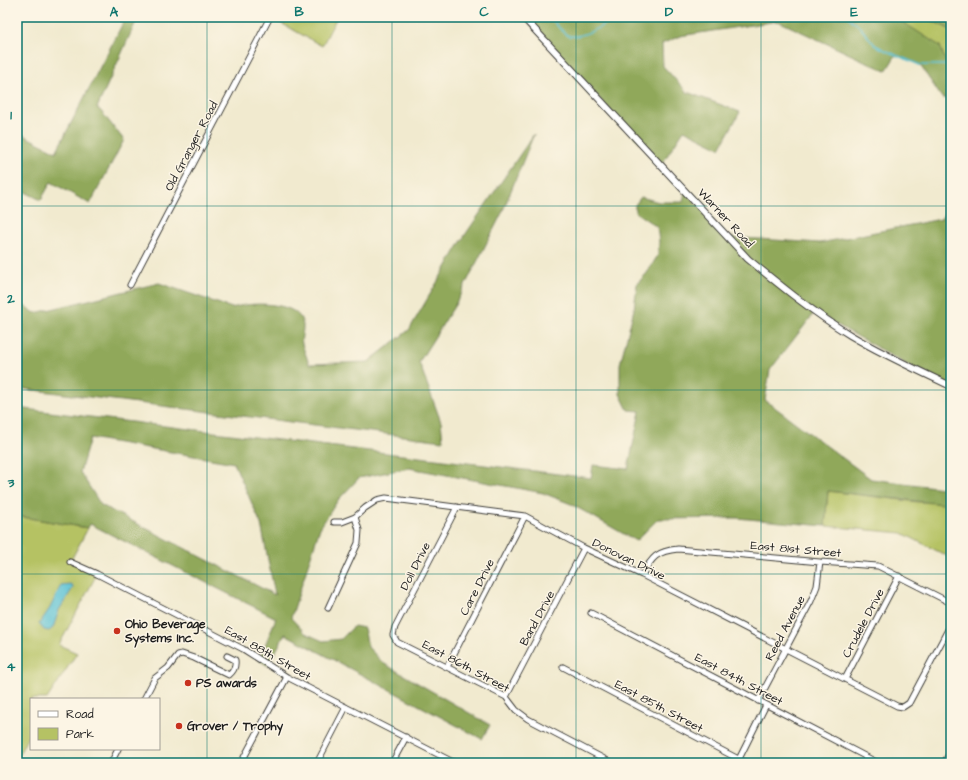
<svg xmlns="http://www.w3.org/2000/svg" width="968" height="780" font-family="'Architects Daughter',sans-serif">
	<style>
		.green { fill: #b5c264; stroke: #686f40 }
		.forest { fill: #90a85a; stroke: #56623b; fill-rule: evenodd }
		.water { fill: #58c1d4; stroke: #3a6e78 }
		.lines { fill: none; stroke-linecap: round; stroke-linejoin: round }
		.stream { stroke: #58c1d4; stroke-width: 1.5 }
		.minor-casing { stroke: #3c3b37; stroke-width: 7 }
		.major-casing { stroke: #3c3b37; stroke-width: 8 }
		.minor { stroke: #fff; stroke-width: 5 }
		.major { stroke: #fff; stroke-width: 6 }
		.grid { fill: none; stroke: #0f766e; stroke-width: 1; stroke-opacity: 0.55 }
		.poi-dot { fill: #c8321e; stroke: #fcf5e5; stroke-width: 1.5 }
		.labels { text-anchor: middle; stroke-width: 3; stroke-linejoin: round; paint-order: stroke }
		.street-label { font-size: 12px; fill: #1c1c1c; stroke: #fcf5e5 }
		.poi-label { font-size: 12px; font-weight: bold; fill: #1c1c1c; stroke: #fcf5e5; text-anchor: start }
		.neatline { fill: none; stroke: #0f766e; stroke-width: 1.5 }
		.grid-label { font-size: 13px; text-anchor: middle; font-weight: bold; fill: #0f766e }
	</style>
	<rect width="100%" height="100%" fill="#fcf5e5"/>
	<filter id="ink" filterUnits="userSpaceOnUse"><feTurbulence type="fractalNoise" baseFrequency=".025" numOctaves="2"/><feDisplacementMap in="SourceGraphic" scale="8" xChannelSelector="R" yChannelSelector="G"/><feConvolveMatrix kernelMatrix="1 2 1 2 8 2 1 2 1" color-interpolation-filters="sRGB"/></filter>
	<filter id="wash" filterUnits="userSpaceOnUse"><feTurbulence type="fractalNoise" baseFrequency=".012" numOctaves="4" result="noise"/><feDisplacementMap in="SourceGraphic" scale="16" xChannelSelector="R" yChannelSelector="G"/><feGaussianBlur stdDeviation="0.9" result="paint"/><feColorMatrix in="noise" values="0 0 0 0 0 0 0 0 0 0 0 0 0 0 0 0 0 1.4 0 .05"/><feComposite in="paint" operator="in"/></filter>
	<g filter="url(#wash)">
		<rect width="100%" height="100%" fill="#f1eacf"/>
		<path class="green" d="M 270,17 L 337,17 L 322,46 Z
			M 895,17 L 925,17 L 951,30 L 951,65 L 947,65 Z
			M 828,491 L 918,502 L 951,502 L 951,558 L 902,533 L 825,526 Z
			M 17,516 L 88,528 L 70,562 L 97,574 L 59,645 L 77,653 L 47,699 L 31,699 L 31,731 L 17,758 Z"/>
		<path class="forest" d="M 126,17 L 138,17 L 97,108 L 100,110 L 124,140 L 90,204 L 51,182 L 41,200 L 17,188 L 17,132 L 56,152 Z
			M 523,17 L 895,17 L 940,46 L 947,65 L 951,65 L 951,99 L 942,98 L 920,65 L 896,55 L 886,71 L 778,21 L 680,36 L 662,44 L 663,66 L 687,92 L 740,112 L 720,148 L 684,130 L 661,165 Z
			M 925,17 L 951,17 L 951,30 Z
			M 534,134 L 502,213 L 455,305 L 419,362 L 441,422 L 443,441 L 17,388 L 17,301 L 35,313 L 159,283 L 232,308 C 248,302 293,301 301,319 C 306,328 300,335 302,344 C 304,350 307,358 309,364 L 368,362 L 409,330 L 465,235 Z
			M 685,191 L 728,237 L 820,243 L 941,219 L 951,204 L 951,386 L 911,367 L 815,312 L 770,370 L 765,400 L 871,479 L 951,489 L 951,505 L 828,491 L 825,526 L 737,518 L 658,519 L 636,541 L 571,504 L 543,493 L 409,468 L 359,478 L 338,500 L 320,528 L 291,618 L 305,633 L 323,641 L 341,639 L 354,626 L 364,628 L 368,647 L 383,663 L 490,725 L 482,739 L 285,634 L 268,666 L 259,660 L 276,618 L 90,524 L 88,528 L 17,516 L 17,408 L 591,478 L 593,465 L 628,469 L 640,411 L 628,410 L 620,394 L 620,364 L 634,309 L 637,284 L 647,273 L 658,255 L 659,242 L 657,227 L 635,212 L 635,205 L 641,197 L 659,202 L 683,202 ZM 90,438 L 234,463 L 261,524 L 275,595 L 101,505 L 80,472 Z"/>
		<path class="water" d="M 70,584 L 73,586 L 73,588 L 59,610 L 53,628 L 49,631 L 44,630 L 39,624 L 50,608 L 61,585 Z"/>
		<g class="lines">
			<path class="stream" d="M 549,17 C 556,23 560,30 567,35 C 577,40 606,27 611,17
				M 848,17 L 859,26 L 875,45 L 889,52 L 920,65 L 951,65"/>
		</g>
	</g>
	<g filter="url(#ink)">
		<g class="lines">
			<g class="minor-casing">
				<path id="minor" d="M 130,285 L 270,17
					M 457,507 L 395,627 L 393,635 L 397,642 L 506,697 L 516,710 L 528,719 L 612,763
					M 334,522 L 342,522 L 355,517 L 365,508 L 377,500 L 386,498 L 525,516 L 584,548 L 642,575 L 897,706 L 903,707 L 909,703 L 951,624
					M 70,562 L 97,574 L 243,649 L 287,677 L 455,763
					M 642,575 C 652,557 657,551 678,549 L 820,562 L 878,566 L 951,603
					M 328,608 L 358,543 L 359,530 L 355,517
					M 591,613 L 878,763
					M 447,667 L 525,516
					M 563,667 L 746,763
					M 845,679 L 899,576
					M 506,697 L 584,548
					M 144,699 L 155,678 L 168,668 L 178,655 L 182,654 L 194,658 L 229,675 C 234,671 236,667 235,660 L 227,656
					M 758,701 L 811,601 L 817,586 L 820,562
					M 111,763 L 118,749
					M 241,763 L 287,677
					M 317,763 L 346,707
					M 392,763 L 406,737
					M 737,763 L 766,705
					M 944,763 L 951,751"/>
			</g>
			<g class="major-casing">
				<path id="major" d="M 523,17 L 748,259 C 781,286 814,313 850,335 C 882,354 917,370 951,386
					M 17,22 L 20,17"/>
			</g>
			<use href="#minor" class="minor"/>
			<use href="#major" class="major"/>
		</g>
	</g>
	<path class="grid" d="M 207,17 L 207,763M 392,17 L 392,763M 576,17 L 576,763M 761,17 L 761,763M 17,206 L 951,206M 17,390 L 951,390M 17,574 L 951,574"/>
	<g class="poi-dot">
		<circle cx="117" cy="631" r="4"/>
		<circle cx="188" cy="683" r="4"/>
		<circle cx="179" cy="726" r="4"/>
	</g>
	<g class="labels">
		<g class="street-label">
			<text transform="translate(191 146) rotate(-62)" y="4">Old Granger Road</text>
			<text transform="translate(726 218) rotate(47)" y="4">Warner Road</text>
			<text transform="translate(796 549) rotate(5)" y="4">East 81st Street</text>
			<text transform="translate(629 559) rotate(26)" y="4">Donovan Drive</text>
			<text transform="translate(415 566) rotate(-63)" y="4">Doll Drive</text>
			<text transform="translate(477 587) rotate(-63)" y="4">Care Drive</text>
			<text transform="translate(537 618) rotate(-62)" y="4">Band Drive</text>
			<text transform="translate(863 623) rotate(-62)" y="4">Crudele Drive</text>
			<text transform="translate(785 628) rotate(-62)" y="4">Reed Avenue</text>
			<text transform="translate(268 653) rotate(30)" y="4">East 88th Street</text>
			<text transform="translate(466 666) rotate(28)" y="4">East 86th Street</text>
			<text transform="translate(739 679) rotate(28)" y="4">East 84th Street</text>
			<text transform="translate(659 706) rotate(28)" y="4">East 85th Street</text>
		</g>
		<g class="poi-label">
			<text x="125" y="628">Ohio Beverage<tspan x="125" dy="14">Systems Inc.</tspan></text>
			<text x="196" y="687">PS awards</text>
			<text x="187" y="730">Grover / Trophy</text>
		</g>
	</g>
	<rect width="968" height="780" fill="none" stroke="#fcf5e5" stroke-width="44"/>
	<rect x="30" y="698" width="130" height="52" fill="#fcf5e5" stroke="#a29e95"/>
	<rect x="38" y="711" width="20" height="6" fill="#ffffff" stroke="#a29e95"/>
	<text x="66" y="718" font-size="12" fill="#1c1c1c">Road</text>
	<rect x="38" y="728" width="20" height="12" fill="#b5c264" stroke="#a29e95"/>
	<text x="66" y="738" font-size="12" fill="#1c1c1c">Park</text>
	<rect x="22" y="22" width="924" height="736" class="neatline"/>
	<g class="grid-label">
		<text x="114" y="16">A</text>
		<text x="299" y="16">B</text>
		<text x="484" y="16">C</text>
		<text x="669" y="16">D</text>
		<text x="854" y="16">E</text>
		<text x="11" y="119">1</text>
		<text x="11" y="303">2</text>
		<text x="11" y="487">3</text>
		<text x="11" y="671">4</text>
	</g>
</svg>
